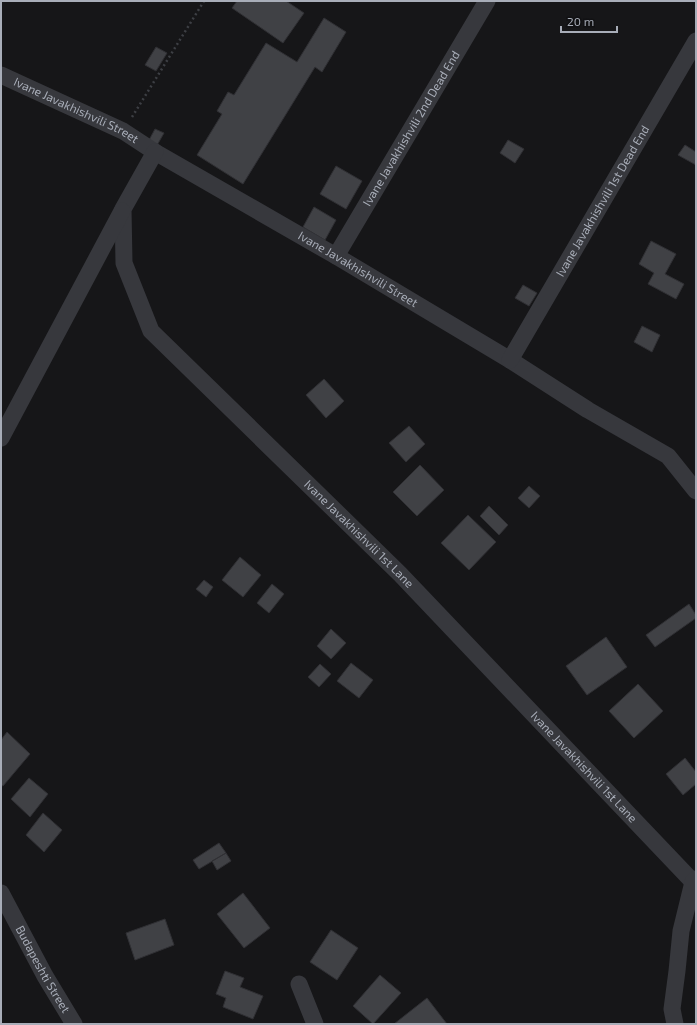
<svg xmlns="http://www.w3.org/2000/svg" width="697" height="1025" font-family="'Exo 2',sans-serif">
	<style>
		.building { fill: #404145; stroke: #303034 }
		.lines { fill: none; stroke-linecap: round; stroke-linejoin: round }
		.path { stroke: #3d3f44; stroke-width: 2.5; stroke-dasharray: 2 3; stroke-linecap: butt }
		.minor { stroke: #37383d; stroke-width: 17 }
		.labels { text-anchor: middle; stroke-width: 3; stroke-linejoin: round; paint-order: stroke }
		.street-label { font-size: 12px; fill: #a8adb8; stroke: #111113 }
	</style>
	<rect width="100%" height="100%" fill="#161618"/>
	<path class="building" d="M 237,1 L 286,1 L 304,13 L 283,43 L 232,8 Z
		M 324,18 L 346,32 L 322,72 L 315,67 L 243,184 L 197,155 L 222,114 L 217,111 L 228,92 L 234,95 L 266,43 L 297,62 Z
		M 156,47 L 167,53 L 156,71 L 145,65 Z
		M 155,129 L 164,133 L 156,147 L 148,142 Z
		M 508,140 L 524,149 L 515,163 L 500,153 Z
		M 685,145 L 696,152 L 696,165 L 678,155 Z
		M 336,166 L 362,181 L 346,209 L 320,194 Z
		M 314,207 L 336,220 L 325,240 L 303,227 Z
		M 651,241 L 676,254 L 665,274 L 684,284 L 676,299 L 648,284 L 654,273 L 639,264 Z
		M 523,285 L 537,293 L 529,306 L 515,298 Z
		M 642,326 L 660,335 L 652,352 L 634,342 Z
		M 324,379 L 344,401 L 326,418 L 306,395 Z
		M 409,426 L 425,444 L 406,462 L 389,443 Z
		M 420,465 L 444,490 L 417,516 L 393,492 Z
		M 529,486 L 540,496 L 529,508 L 518,498 Z
		M 489,506 L 508,525 L 499,535 L 480,516 Z
		M 468,515 L 496,542 L 469,570 L 441,543 Z
		M 240,557 L 261,575 L 243,597 L 222,580 Z
		M 204,580 L 213,587 L 206,597 L 196,589 Z
		M 272,584 L 284,594 L 269,613 L 257,603 Z
		M 689,604 L 696,615 L 696,618 L 655,647 L 646,635 Z
		M 331,629 L 346,643 L 331,659 L 317,646 Z
		M 606,637 L 627,667 L 587,695 L 566,666 Z
		M 351,663 L 373,680 L 359,698 L 337,681 Z
		M 320,664 L 331,674 L 319,687 L 308,677 Z
		M 638,684 L 663,711 L 634,738 L 609,711 Z
		M 7,732 L 30,754 L 3,786 L 1,785 L 1,740 Z
		M 685,758 L 696,772 L 696,784 L 683,795 L 666,774 Z
		M 29,778 L 48,794 L 30,817 L 11,799 Z
		M 43,813 L 62,830 L 44,852 L 26,835 Z
		M 219,843 L 226,853 L 199,869 L 193,860 Z
		M 226,853 L 231,861 L 217,870 L 212,861 Z
		M 243,893 L 270,928 L 244,948 L 217,914 Z
		M 165,919 L 174,945 L 135,960 L 126,933 Z
		M 331,930 L 358,948 L 337,980 L 310,962 Z
		M 225,971 L 244,978 L 240,987 L 263,996 L 253,1019 L 223,1007 L 226,998 L 216,994 Z
		M 380,975 L 401,993 L 373,1024 L 353,1006 Z
		M 427,998 L 447,1024 L 394,1024 Z"/>
	<g class="lines">
		<path class="path" d="M 132,117 L 204,1"/>
		<g class="minor">
			<path id="s1" d="M 1,75 L 123,131 L 155,152 L 336,256 L 510,360 L 588,410 L 668,456 L 696,491"/>
			<path id="s2" d="M 155,152 L 123,209 L 124,263 L 151,331 L 400,574 L 693,882"/>
			<path id="s3" d="M 336,256 L 487,1"/>
			<path id="s4" d="M 510,360 L 696,41"/>
			<path d="M 1,438 L 122,211"/>
			<path id="s5" d="M 1,893 L 45,976 L 74,1024"/>
			<path d="M 299,984 L 315,1024"/>
			<path d="M 675,1024 L 672,1009 L 677,971 L 681,931 L 693,882 L 696,879"/>
		</g>
	</g>
	<g class="labels">
		<g class="street-label">
			<text dy="4" stroke="none"><textPath href="#s1" startOffset="83">Ivane Javakhishvili Street</textPath></text>
			<text dy="4" stroke="none"><textPath href="#s3" startOffset="148">Ivane Javakhishvili 2nd Dead End</textPath></text>
			<text dy="4" stroke="none"><textPath href="#s4" startOffset="184">Ivane Javakhishvili 1st Dead End</textPath></text>
			<text dy="4" stroke="none"><textPath href="#s1" startOffset="407">Ivane Javakhishvili Street</textPath></text>
			<text dy="4" stroke="none"><textPath href="#s2" startOffset="483">Ivane Javakhishvili 1st Lane</textPath></text>
			<text dy="4" stroke="none"><textPath href="#s2" startOffset="807">Ivane Javakhishvili 1st Lane</textPath></text>
			<text dy="4" stroke="none"><textPath href="#s5" startOffset="87">Budapeshti Street</textPath></text>
		</g>
	</g>
	<rect width="697" height="1025" fill="none" stroke="#a8adb8" stroke-width="4"/>
	<path d="M561 26v6h56v-6" fill="none" stroke="#a8adb8" stroke-width="2"/>
	<text x="567" y="26" font-size="12" fill="#a8adb8" stroke="#111113" stroke-width="3" paint-order="stroke">20 m</text>
</svg>
